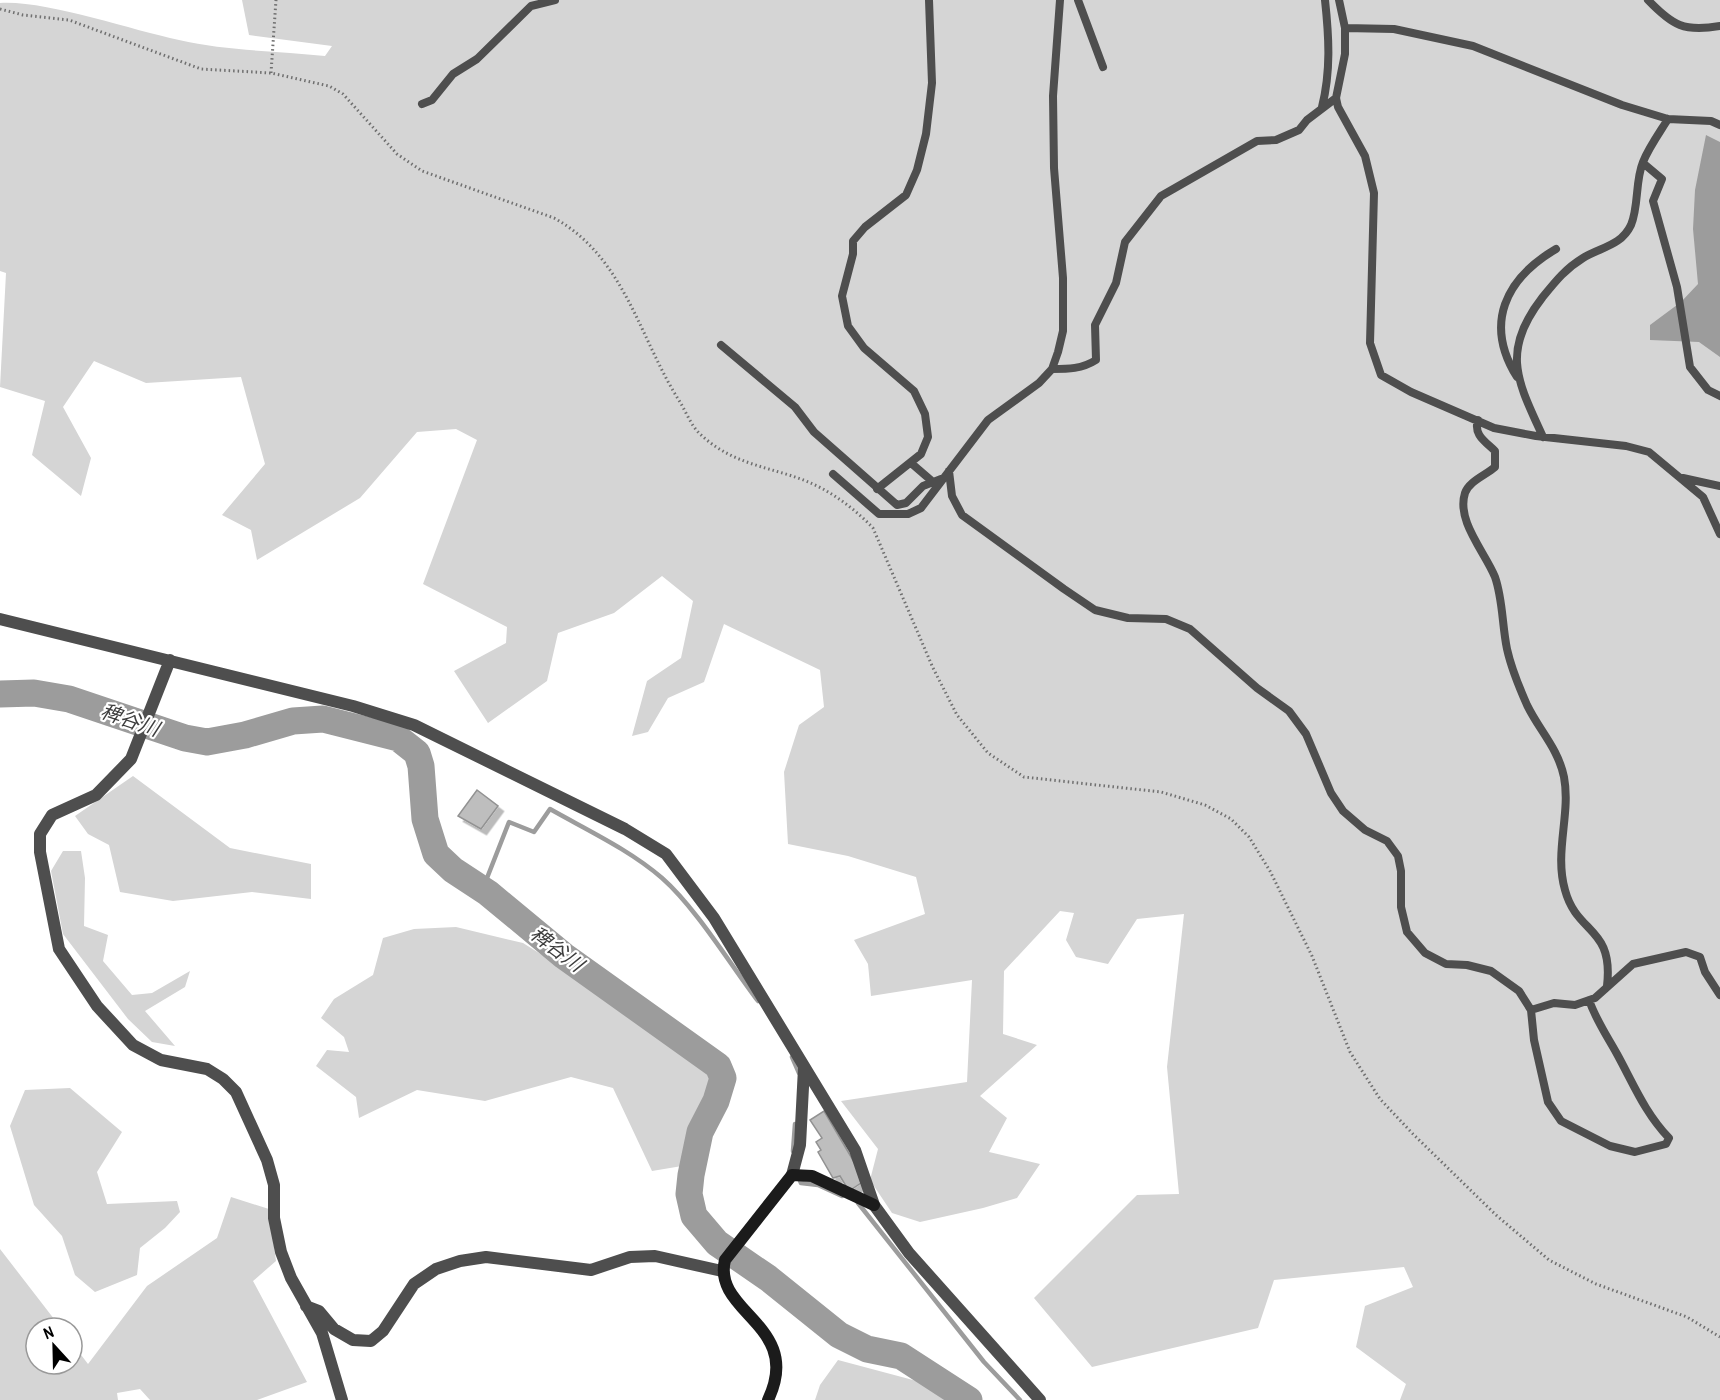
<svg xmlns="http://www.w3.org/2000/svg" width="1720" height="1400" font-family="'Archivo Narrow','Noto Sans JP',sans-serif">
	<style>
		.green { fill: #d5d5d5 }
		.water { fill: #9c9c9c }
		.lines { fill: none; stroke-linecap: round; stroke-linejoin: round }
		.stream { stroke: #9c9c9c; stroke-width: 4.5 }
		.river { stroke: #9c9c9c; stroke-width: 27 }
		.building { fill: #bebebe; stroke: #929292; stroke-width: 1.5; filter: url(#shadow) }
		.path { stroke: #707070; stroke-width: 3; stroke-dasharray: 1.5 3; stroke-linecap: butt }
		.service { stroke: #4e4e4e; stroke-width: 8 }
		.minor { stroke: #4e4e4e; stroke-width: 12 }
		.secondary { stroke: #1b1b1b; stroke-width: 12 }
		.labels { text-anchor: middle; stroke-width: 4.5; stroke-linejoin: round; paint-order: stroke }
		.water-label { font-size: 20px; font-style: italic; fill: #3d3d3d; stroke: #fff }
	</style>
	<defs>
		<filter id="shadow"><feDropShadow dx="5.5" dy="5.5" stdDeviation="0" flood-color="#0004"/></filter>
	</defs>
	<rect width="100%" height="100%" fill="#fff"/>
	<path class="green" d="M 242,0 L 1720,0 L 1720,1400 L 1400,1400 L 1406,1384 L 1356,1347 L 1365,1306 L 1413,1287 L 1404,1267 L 1274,1280 L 1258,1328 L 1092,1367 L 1034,1298 L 1137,1195 L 1179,1194 L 1167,1067 L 1184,914 L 1137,919 L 1108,964 L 1076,957 L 1066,940 L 1074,913 L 1060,911 L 1004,971 L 1003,1034 L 1037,1045 L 980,1096 L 1007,1118 L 989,1152 L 1040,1164 L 1017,1198 L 983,1208 L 920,1222 L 892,1213 L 870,1180 L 878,1149 L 841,1101 L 967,1082 L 972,980 L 871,996 L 868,964 L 854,940 L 925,914 L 916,877 L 848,856 L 788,844 L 784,772 L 799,725 L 824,707 L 820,670 L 724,624 L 704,682 L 668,698 L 648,732 L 632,736 L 647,681 L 681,658 L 693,601 L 662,576 L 614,613 L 558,633 L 547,681 L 488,723 L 454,671 L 506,643 L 507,627 L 423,584 L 477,440 L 456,429 L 417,432 L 360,498 L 257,560 L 251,530 L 222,515 L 265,464 L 241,377 L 146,383 L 94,361 L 63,407 L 91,458 L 81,496 L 32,455 L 45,401 L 0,387 L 6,273 L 0,271 L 0,3 C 45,0 131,30 179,40 C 226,51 278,51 325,56 L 332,46 L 249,35 Z
		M 133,776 L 230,848 L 311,864 L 311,899 L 252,892 L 173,901 L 120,892 L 109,845 L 88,834 L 75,816 Z
		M 63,851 L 81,851 L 85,878 L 84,926 L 108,935 L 103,961 L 132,995 L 152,993 L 190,971 L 185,987 L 145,1011 L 175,1046 L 152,1042 L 128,1019 L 63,934 L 51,871 Z
		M 456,927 L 523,943 L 709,1059 L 709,1107 L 682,1166 L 652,1171 L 613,1088 L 571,1077 L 485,1101 L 417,1090 L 359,1118 L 356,1097 L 316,1066 L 327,1050 L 349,1052 L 344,1037 L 321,1018 L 334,999 L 373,975 L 383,938 L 414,929 Z
		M 70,1088 L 122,1132 L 97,1172 L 107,1204 L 177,1201 L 180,1212 L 165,1228 L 140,1248 L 137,1275 L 95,1292 L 75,1275 L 62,1236 L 34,1205 L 10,1126 L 25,1090 Z
		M 231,1197 L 269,1209 L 276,1261 L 253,1281 L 307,1382 L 257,1400 L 150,1400 L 140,1389 L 117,1393 L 118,1400 L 0,1400 L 0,1249 L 61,1328 L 36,1328 L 36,1364 L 72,1364 L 72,1343 L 88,1364 L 147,1286 L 217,1238 Z
		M 838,1360 L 928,1384 L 955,1400 L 815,1400 L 820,1385 Z"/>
	<path class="water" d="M 1706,135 L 1720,142 L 1720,357 L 1699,342 L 1650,340 L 1650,325 L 1681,302 L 1698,284 L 1693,229 L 1695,190 Z"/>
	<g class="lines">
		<path class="stream" d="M 480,888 L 487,878 L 509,822 L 534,832 L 550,809 C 587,830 630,850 662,878 C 696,908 730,964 758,1001
			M 792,1057 L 799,1073
			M 793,1151 L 795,1124
			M 798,1176 L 801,1183 L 818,1185 L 842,1196
			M 858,1203 L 984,1362 L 1020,1400"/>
		<path class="river" d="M 0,694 L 34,693 L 69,699 L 185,738 L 207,742 L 245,735 L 293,721 L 323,719 L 398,738 L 417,753 L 421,766 L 425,819 L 436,854 L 453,870 L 488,893 L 564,956 L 718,1066 L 723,1078 L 716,1101 L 700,1132 L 691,1175 L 689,1194 L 694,1216 L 717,1243 L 768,1278 L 839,1335 L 867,1349 L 901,1356 L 969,1400"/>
	</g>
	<path class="building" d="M 477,790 L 498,806 L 481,829 L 458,816 Z
		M 824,1111 L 857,1167 L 861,1183 L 849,1191 L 840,1176 L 833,1178 L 818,1152 L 821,1150 L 816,1142 L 822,1138 L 810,1120 Z"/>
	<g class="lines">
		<path class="path" d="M 0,9 L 23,15 L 69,20 L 201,69 L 271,73 L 329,86 L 343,94 L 397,154 L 422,171 L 554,218 C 625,257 639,338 680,402 C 686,412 691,425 699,433 C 737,470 781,466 823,489 C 841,499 859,513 873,528 L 933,668 L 957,715 L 988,753 L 1024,777 L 1161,792 L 1205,805 L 1231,819 L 1249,837 L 1270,871 L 1312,956 L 1350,1052 L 1380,1099 L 1413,1134 L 1496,1215 L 1549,1260 L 1596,1284 L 1687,1317 L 1720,1337
			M 271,73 L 276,0"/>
		<path class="service" d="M 1078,0 L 1103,67
			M 1339,0 L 1345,28 L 1345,54 L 1336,98 L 1338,107 L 1365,156 L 1374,193 L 1370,343 L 1381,375 L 1411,392 L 1494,428 L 1536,436 L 1626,446 L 1649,452 L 1703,497 L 1720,534
			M 1648,0 C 1673,26 1684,32 1720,26
			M 1345,28 L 1394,29 L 1473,46 L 1622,105 L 1668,119 L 1711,121 L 1720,125
			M 422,104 L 432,100 L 453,74 L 477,59 L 531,6 L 555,0
			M 1322,107 C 1331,71 1329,37 1325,0
			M 1643,163 L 1662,179 L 1653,201 L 1677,287 L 1690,367 L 1708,390 L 1720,396
			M 721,345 L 795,407 L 814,432 L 897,505 L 906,503 L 923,486 L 941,479
			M 1052,369 C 1068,369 1082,369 1096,360 L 1095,325 L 1116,283 L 1125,242 L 1161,196 L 1257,141 L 1276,140 L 1299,130 L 1307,120 L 1336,98
			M 1517,377 C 1484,324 1505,279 1556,249
			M 1478,420 C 1473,435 1486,442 1495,451 L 1495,467 C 1486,475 1469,481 1465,493 C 1456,521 1485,552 1495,577 C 1503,600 1502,625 1507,649 C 1511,667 1519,687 1527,705 C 1539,730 1558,748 1564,777 C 1571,814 1554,852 1565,890 C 1577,935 1614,926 1607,986
			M 1543,437 C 1518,382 1500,352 1542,298 C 1555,282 1565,269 1583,258 C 1601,247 1621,246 1631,225 C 1639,206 1635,181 1643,162 C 1649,147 1660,132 1668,119
			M 911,463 L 933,482
			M 949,471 L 952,496 L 962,515 L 1064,589 L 1095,610 L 1128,618 L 1166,619 L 1190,629 L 1257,688 L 1289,711 L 1306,734 L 1331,793 L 1343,811 L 1365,830 L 1387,841 L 1398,856 L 1401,871 L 1401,907 L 1407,932 L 1425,953 L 1446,964 L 1467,965 L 1491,971 L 1519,991 L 1531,1010 L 1534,1040 L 1548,1102 L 1561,1121 L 1610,1146 L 1635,1152 L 1666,1144 L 1669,1138 C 1645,1113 1634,1085 1617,1054 C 1607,1036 1596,1020 1589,1000
			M 833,474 L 879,514 L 908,514 L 921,508 L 988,420 L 1039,383 L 1052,369 L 1058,352 L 1063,331 L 1063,278 L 1054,168 L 1053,96 L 1060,0
			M 1683,478 L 1720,486
			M 877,489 L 921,454 L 928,437 L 925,414 L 914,391 L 864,348 L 848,326 L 842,296 L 853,254 L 853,241 L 865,227 L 906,195 L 917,170 L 926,134 L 932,83 L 929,0
			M 1531,1010 L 1554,1003 L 1575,1005 L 1595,998 L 1633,964 L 1686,952 L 1700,957 L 1705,972 L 1720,995"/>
		<path class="minor" d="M 0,619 L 353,706 L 414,725 L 625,829 L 666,854 L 714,918 L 855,1150 L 874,1205 L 909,1253 L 1040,1400
			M 170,660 L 131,759 L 96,795 L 52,815 L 40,834 L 40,852 L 59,949 L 97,1006 L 133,1045 L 161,1060 L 207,1069 L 223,1079 L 236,1092 L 267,1160 L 274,1185 L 274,1218 L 281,1252 L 291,1278 L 322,1333 L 342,1400
			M 792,1175 L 800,1145 L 804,1068
			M 306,1306 L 319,1311 L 334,1329 L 353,1340 L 371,1341 L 383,1331 L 414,1284 L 436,1269 L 460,1261 L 486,1257 L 591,1270 L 630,1257 L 655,1256 L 722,1271"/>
		<path class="secondary" d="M 768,1400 C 804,1325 712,1313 725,1260 L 792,1175 L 812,1176 L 874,1205"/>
	</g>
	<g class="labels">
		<g class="water-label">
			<text transform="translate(130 720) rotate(19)" y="7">稗谷川</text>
			<text transform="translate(557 949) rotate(37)" y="7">稗谷川</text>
		</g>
	</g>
	<g transform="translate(54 1346) rotate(338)"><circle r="28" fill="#ffffff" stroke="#999999" stroke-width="1.5"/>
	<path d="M0-4.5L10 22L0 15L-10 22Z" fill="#000000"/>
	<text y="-9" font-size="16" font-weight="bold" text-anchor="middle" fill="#000000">N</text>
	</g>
</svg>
